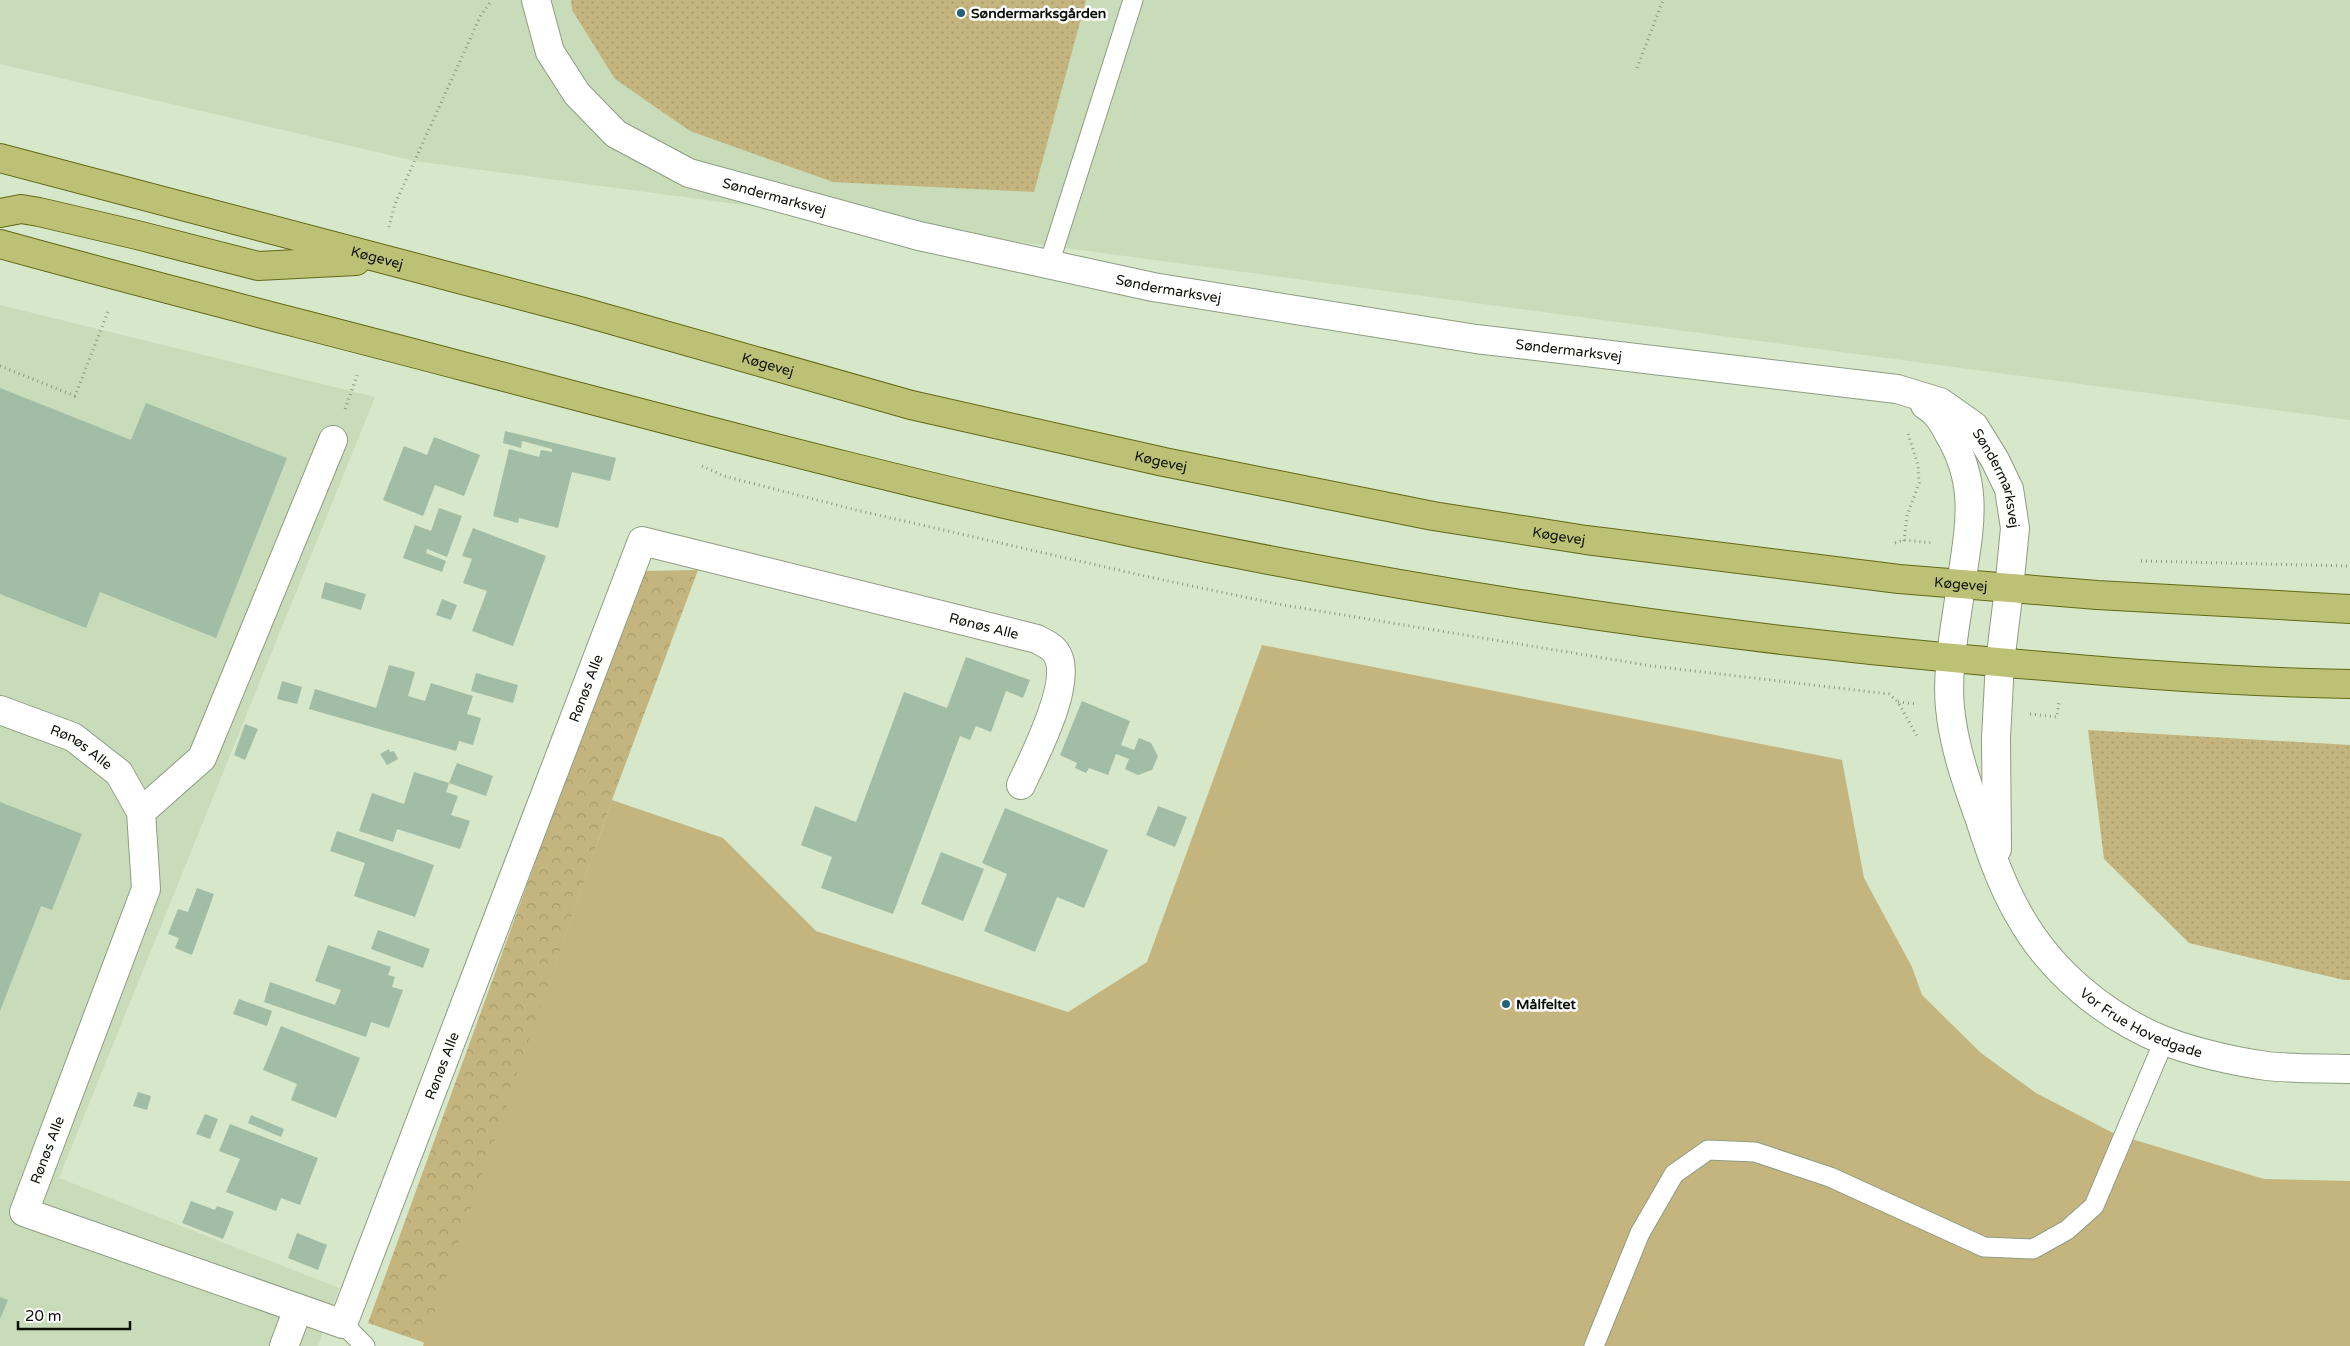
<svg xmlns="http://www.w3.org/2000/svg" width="2350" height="1346" font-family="'Varela Round',sans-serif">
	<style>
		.built { fill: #c8dcb9 }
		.grass { fill: url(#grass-dots) }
		.forest { fill: url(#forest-crowns) }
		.green { fill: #c4b57e }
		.building { fill: #a1bda6 }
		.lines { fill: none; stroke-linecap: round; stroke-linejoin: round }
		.lane-casing { stroke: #8d9d82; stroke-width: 21 }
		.street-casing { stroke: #8d9d82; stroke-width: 30 }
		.secondary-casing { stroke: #8d9d82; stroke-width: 30 }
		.primary-casing { stroke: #626913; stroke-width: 30 }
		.path { stroke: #8b9782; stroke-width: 3; stroke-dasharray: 1 4; stroke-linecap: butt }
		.lane { stroke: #fff; stroke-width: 19 }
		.street { stroke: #fff; stroke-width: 28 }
		.secondary { stroke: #fff; stroke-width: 28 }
		.primary { stroke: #bdc175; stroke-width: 28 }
		.poi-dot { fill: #246279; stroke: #fff; stroke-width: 2 }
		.labels { text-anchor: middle; stroke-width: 5; stroke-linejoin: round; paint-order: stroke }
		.poi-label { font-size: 14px; font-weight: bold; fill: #0c1108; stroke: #fff; text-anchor: start }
		.street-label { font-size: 14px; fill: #0c1108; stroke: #fff }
	</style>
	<defs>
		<pattern id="grass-dots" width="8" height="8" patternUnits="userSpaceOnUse" patternTransform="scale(1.25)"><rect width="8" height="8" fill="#c4b57e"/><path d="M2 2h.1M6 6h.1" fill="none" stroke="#a79b6b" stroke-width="1.8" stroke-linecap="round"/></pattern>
		<pattern id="forest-crowns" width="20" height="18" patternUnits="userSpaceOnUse" patternTransform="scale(1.25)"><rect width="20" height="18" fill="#c4b57e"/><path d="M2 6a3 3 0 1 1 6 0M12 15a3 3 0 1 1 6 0" fill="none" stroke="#a79b6b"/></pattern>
	</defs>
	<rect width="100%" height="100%" fill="#d6e7ca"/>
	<path class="built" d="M 0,0 L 2350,0 L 2350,420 L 415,161 L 0,64 Z
		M 0,305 L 375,397 L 59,1178 L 339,1288 L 318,1346 L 0,1346 Z"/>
	<path class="grass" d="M 571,0 L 1086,0 L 1034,192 L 833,182 L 690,131 L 615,79 L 572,10 Z
		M 2088,730 L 2350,745 L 2350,980 L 2344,980 L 2189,943 L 2104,859 Z"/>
	<path class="forest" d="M 698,570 L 612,800 L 425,1343 L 368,1323 L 641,571 Z"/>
	<path class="green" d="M 1262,645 L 1842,760 L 1864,878 L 1912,967 L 1922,995 L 1981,1053 L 2036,1093 L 2115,1134 L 2264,1179 L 2350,1181 L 2350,1346 L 423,1346 L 612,800 L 723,838 L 816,931 L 1068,1012 L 1147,962 Z"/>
	<path class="building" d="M 0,388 L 131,440 L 146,403 L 287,458 L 216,638 L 100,592 L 86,628 L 0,594 Z
		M 505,431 L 616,458 L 610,481 L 572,472 L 558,528 L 519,518 L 518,523 L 493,516 L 509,449 L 539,457 L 541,450 L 552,452 L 552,449 L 522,441 L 521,448 L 503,443 Z
		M 434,437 L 480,455 L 464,496 L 435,485 L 423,516 L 383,500 L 404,446 L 427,455 Z
		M 439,508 L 462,516 L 447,557 L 427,549 L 426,553 L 446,561 L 442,572 L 403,558 L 415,525 L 431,531 Z
		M 473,528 L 546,556 L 513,646 L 472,631 L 487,591 L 463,583 L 472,559 L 462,556 Z
		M 325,582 L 366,594 L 361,610 L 321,598 Z
		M 442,599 L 457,605 L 451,620 L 436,615 Z
		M 966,657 L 1030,680 L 1023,698 L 1006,691 L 991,732 L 976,726 L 970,740 L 960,736 L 893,914 L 821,888 L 832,857 L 801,845 L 815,806 L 856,822 L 904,692 L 947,708 Z
		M 389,665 L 415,672 L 408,696 L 425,701 L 431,683 L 473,696 L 467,714 L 481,718 L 473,745 L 459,741 L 456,751 L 309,709 L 315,689 L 376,708 Z
		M 476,673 L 518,685 L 513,703 L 471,691 Z
		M 282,681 L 302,687 L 297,704 L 277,699 Z
		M 1082,701 L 1130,721 L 1121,745 L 1134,750 L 1139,738 L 1151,743 L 1158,756 L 1152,770 L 1138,775 L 1125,769 L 1129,759 L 1116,754 L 1108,775 L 1089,768 L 1086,773 L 1075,768 L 1077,763 L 1060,755 Z
		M 245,724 L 258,729 L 245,760 L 234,755 Z
		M 389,749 L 390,752 L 394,751 L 398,759 L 387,765 L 380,754 Z
		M 457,763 L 493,776 L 486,796 L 449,783 Z
		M 414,772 L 449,783 L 446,792 L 458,796 L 451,815 L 470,821 L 460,849 L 397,829 L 393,842 L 359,831 L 372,793 L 404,804 Z
		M 0,802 L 82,834 L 52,910 L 41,906 L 0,1011 Z
		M 1158,806 L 1187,817 L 1175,847 L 1146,835 Z
		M 1005,808 L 1108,850 L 1084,908 L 1057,897 L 1035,952 L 984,931 L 1007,874 L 982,863 Z
		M 337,831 L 434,865 L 415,917 L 354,896 L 365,863 L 330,851 Z
		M 941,852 L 984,869 L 963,921 L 921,904 Z
		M 197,888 L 214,894 L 192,955 L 175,948 L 179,938 L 168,934 L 178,909 L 188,912 Z
		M 378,930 L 430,949 L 423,968 L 371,949 Z
		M 328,945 L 391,967 L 388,975 L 395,977 L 392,987 L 403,990 L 389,1028 L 371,1022 L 366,1037 L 264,1002 L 270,982 L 335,1005 L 341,990 L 315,981 Z
		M 239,999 L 272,1011 L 267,1026 L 233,1014 Z
		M 281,1026 L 360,1058 L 336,1118 L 291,1100 L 297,1084 L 263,1070 Z
		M 138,1092 L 151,1096 L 147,1110 L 133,1106 Z
		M 205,1114 L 218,1119 L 210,1139 L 196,1134 Z
		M 251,1115 L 284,1129 L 281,1137 L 248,1123 Z
		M 230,1124 L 318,1158 L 300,1205 L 281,1198 L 276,1211 L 226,1192 L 240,1159 L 219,1151 Z
		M 191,1201 L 215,1210 L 217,1206 L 234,1212 L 223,1239 L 182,1223 Z
		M 297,1233 L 327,1245 L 318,1270 L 288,1258 Z
		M 0,1297 L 8,1300 L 0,1319 Z"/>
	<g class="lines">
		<g class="lane-casing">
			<path id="lane" d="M 1049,264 L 1133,0
				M 343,1324 L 365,1346
				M 1594,1346 L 1640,1233 L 1674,1174 L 1708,1150 L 1755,1152 L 1830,1177 L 1984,1247 L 2033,1249 L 2067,1230 L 2094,1206 L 2164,1041"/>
		</g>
		<g class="street-casing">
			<g id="street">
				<path id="s1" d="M 536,0 L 550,52 L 577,94 L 616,134 L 689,173 L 919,236 L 1153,287 L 1476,339 L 1897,389 L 1940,402 L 1974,426 L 1995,460 L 2009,489 L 2015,528 L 2009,589"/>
				<path d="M 1925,405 C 1937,412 1942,421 1949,434 C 1980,486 1969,528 1961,585"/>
				<path id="s2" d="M 0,710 L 73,737 L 119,773 L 141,812 L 146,889 L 24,1212 L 343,1324 L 642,541 L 1037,639 C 1042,642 1049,645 1053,649 C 1079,674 1033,758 1021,785"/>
				<path d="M 141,812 L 202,758 L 333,440"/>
				<path d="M 284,1346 L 298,1309"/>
			</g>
		</g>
		<g class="secondary-casing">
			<g id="secondary">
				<path id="s3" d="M 1961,585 C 1956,625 1946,668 1950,708 C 1954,747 1966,781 1979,817 C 1990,851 2001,884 2019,915 C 2050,971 2105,1017 2165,1041 C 2193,1052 2237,1062 2267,1066 C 2294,1069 2323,1068 2350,1069"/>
				<path d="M 1997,849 L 1996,738 L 2000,662 L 2009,589"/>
			</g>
		</g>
		<g class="primary-casing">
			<g id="primary">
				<path id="s4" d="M 0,158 L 580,311 L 911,405 L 1164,462 L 1433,516 L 1586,540 L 1899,579 L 2097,595 L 2350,609"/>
				<path d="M 0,213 L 21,209 L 39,212 L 137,235 L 258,266 L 356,261"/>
				<path d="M 0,244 C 155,287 311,326 466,367 C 691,426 916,487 1144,535 C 1412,591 1681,633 1953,658 C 2085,670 2218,682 2350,684"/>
			</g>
		</g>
		<path class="path" d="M 1637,68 L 1663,0
			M 389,227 L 395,204 L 481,15 L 492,0
			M 0,366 L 75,396 L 109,309
			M 345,409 L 358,373
			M 702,466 L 724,476 L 856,510 L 1149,577 L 1283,605 L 1652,666 L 1889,694 L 1898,702 L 1918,738
			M 1904,541 L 1907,516 L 1919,483 L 1918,465 L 1908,434
			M 1895,543 L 1904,540 L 1933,543
			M 2141,561 L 2350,566
			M 1898,702 L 1917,704
			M 2030,714 L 2057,717 L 2059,701"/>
		<use href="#lane" class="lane"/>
		<use href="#street" class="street"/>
		<use href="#secondary" class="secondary"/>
		<use href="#primary" class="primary"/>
	</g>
	<g class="poi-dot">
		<circle cx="961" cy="13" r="5"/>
		<circle cx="1506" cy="1004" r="5"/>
	</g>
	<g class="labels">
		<g class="poi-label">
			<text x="971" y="18">Søndermarksgården</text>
			<text x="1516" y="1009">Målfeltet</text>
		</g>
		<g class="street-label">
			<text dy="5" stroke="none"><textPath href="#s1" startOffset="331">Søndermarksvej</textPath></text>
			<text dy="5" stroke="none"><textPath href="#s4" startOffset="390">Køgevej</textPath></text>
			<text dy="5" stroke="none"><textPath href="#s1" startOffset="736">Søndermarksvej</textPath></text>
			<text dy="5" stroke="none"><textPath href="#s1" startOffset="1141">Søndermarksvej</textPath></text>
			<text dy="5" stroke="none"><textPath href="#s4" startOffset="795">Køgevej</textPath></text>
			<text dy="5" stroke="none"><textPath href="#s4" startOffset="1200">Køgevej</textPath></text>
			<text dy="5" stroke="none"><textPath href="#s1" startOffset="1616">Søndermarksvej</textPath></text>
			<text dy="5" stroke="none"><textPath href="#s4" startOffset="1605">Køgevej</textPath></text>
			<text dy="5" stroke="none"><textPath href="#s4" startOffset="2010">Køgevej</textPath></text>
			<text dy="5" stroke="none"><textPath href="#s2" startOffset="2132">Rønøs Alle</textPath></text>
			<text dy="5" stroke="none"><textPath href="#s2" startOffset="1622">Rønøs Alle</textPath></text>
			<text dy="5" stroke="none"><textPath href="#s2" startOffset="90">Rønøs Alle</textPath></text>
			<text dy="5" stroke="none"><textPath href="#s3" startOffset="510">Vor Frue Hovedgade</textPath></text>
			<text dy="5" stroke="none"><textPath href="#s2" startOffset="1218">Rønøs Alle</textPath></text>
			<text transform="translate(47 1150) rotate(-69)" y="5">Rønøs Alle</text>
		</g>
	</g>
	<path d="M18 1321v8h112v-8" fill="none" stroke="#0c1108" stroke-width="2.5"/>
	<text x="25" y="1321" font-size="15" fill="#0c1108" stroke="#ffffff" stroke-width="4" paint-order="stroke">20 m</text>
</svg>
